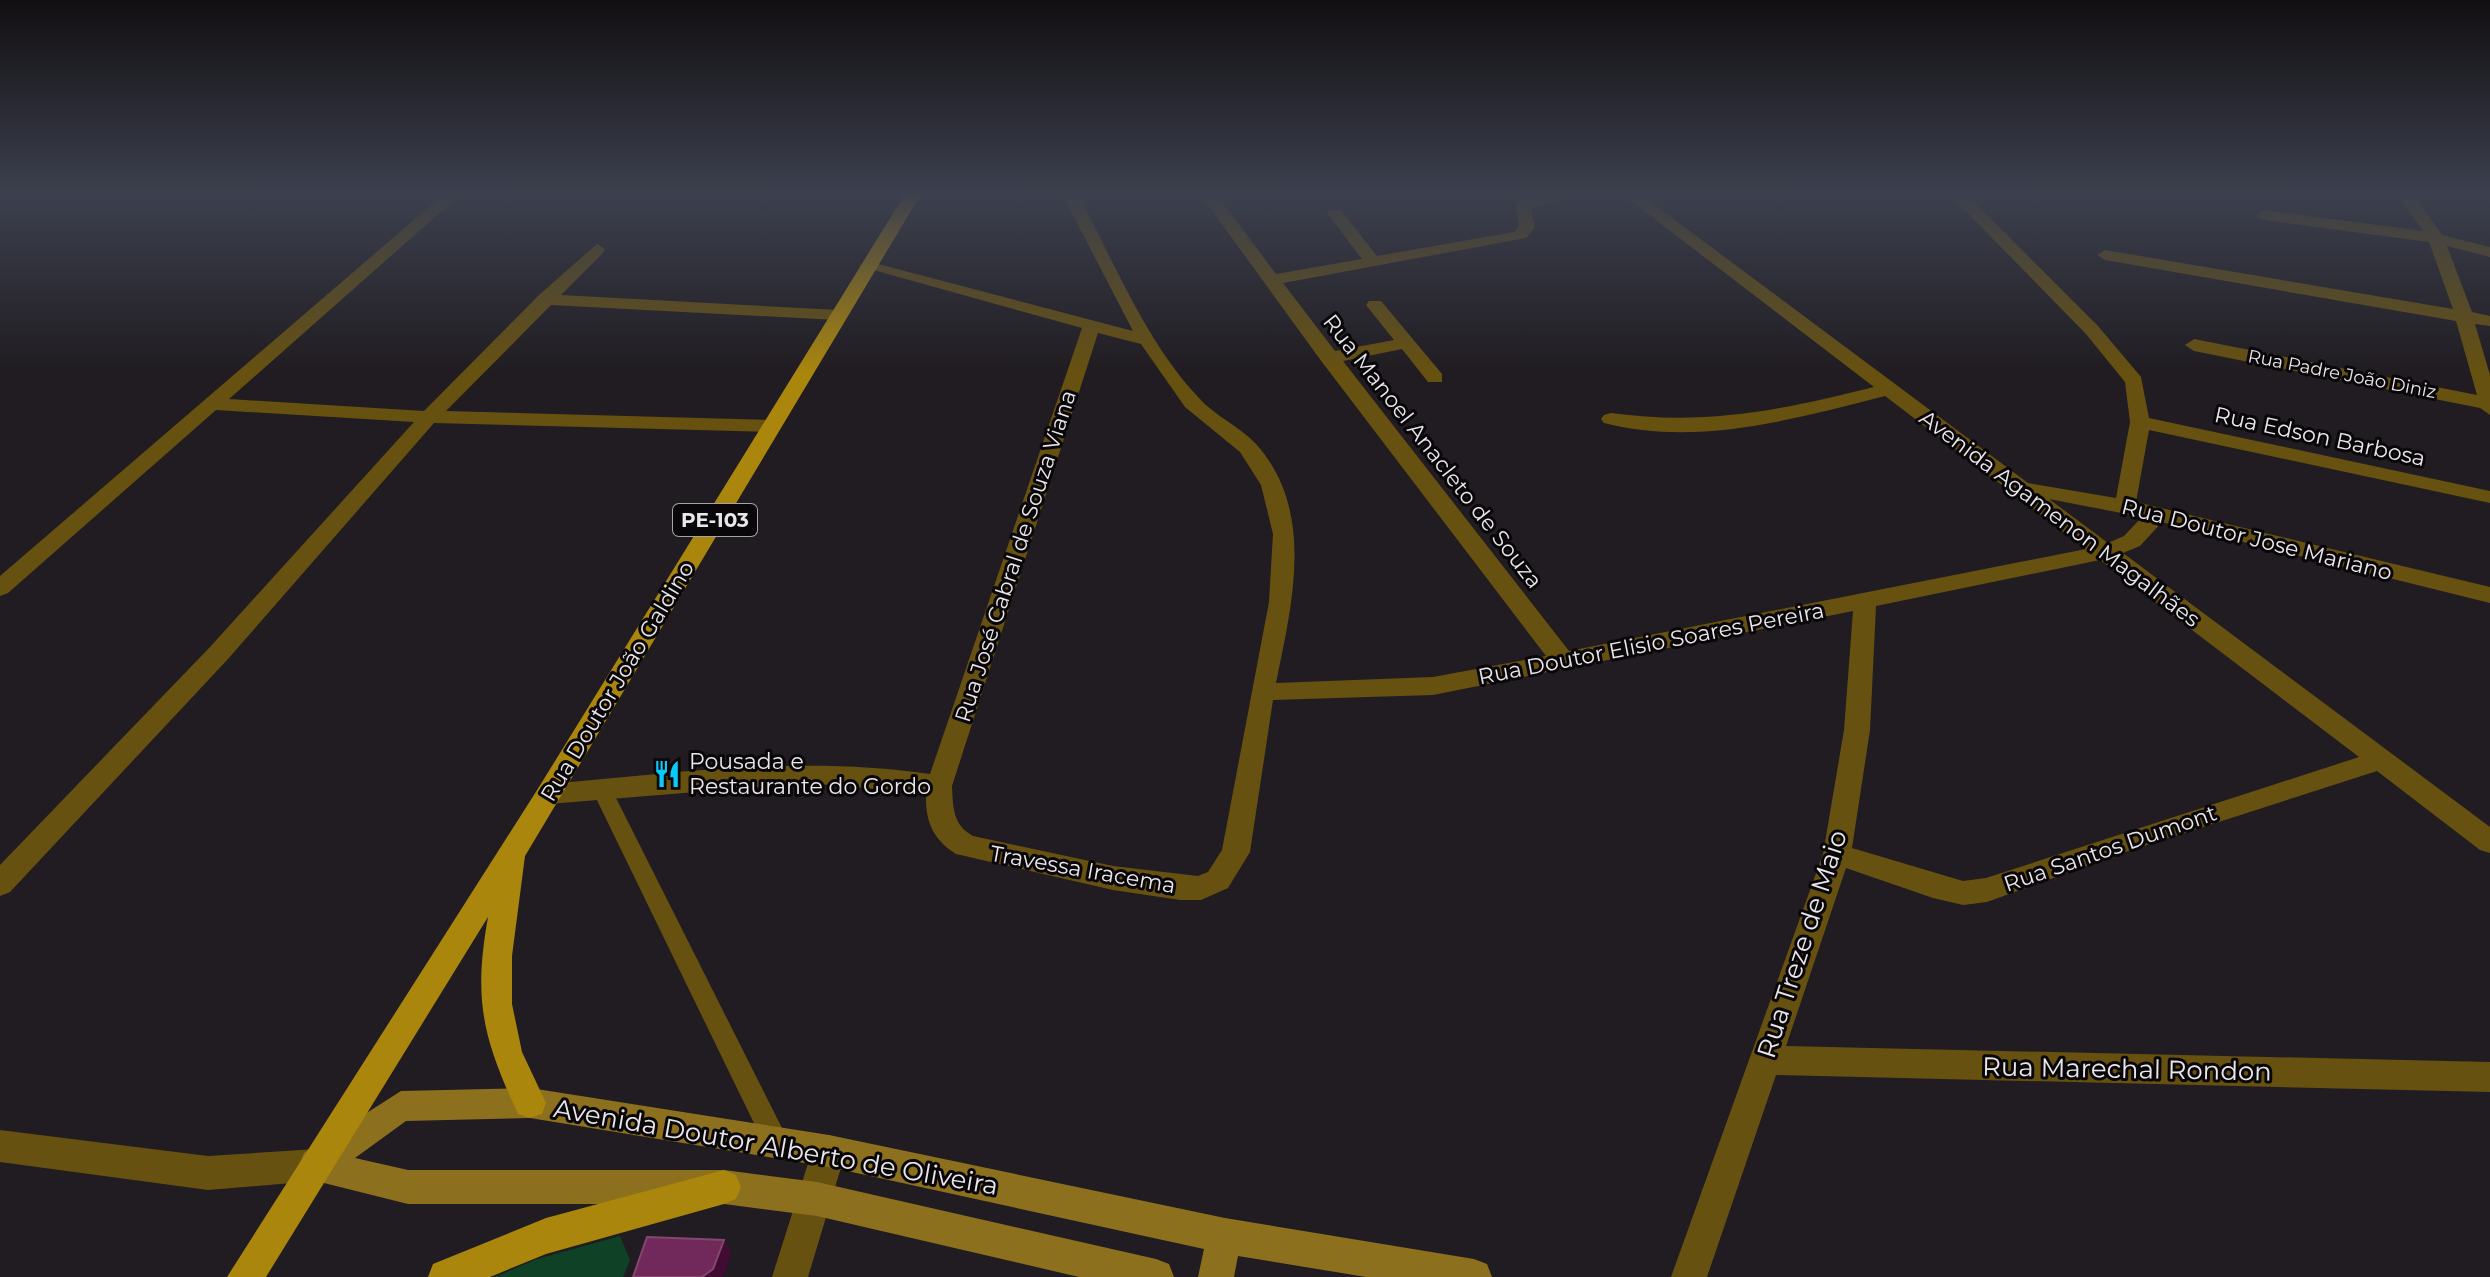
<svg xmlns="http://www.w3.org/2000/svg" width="2490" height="1277" font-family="Montserrat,sans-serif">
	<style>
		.green { fill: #0e4126 }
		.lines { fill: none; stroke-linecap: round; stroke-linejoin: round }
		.lane { fill: #675110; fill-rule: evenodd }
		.street { fill: #675110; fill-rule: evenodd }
		.secondary { fill: #8c701e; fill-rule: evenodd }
		.primary { fill: #aa860d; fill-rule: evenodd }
		.shaded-wall { fill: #410c31 }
		.building { fill: #70295a; stroke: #834770; stroke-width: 2 }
		.labels { text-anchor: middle; stroke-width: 6; stroke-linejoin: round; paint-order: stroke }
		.far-street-label { font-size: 18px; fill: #eae7ea; stroke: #090709 }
		.shield { fill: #090709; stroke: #a6a4a6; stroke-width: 2 }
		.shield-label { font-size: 20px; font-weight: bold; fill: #eae7ea }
		.street-label { font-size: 22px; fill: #eae7ea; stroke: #090709 }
		.poi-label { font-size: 22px; fill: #eae7ea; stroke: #090709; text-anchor: start }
		.near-street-label { font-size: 26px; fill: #eae7ea; stroke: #090709 }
	</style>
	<rect width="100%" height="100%" fill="#201c21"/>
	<path class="green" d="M 620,1236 L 630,1260 L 623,1277 L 495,1277 L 537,1259 Z"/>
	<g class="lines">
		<path class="lane" d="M 603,784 L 610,787 L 613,792 L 785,1134 L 789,1142 L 785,1150 L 776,1154 L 767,1150 L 593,792 L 596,787 Z"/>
		<path class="street" d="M 444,194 L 461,194 L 229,399 L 424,411 L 539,295 L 597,244 L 605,249 L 603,253 L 561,295 L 838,310 L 847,315 L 838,320 L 551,305 L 446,411 L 772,420 L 782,426 L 772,432 L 434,423 L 228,659 L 10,892 L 0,896 L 0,865 L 210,647 L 414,422 L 216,410 L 8,593 L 0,596 L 0,576 Z
			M 1062,194 L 1078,194 C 1114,262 1146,342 1199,398 C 1215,416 1239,426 1256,444 C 1316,511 1292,604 1276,683 L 1433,677 L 1546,656 L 1322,362 L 1200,194 L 1216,194 L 1276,274 L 1362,259 L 1327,213 L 1329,210 L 1341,210 L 1377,256 L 1514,232 L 1519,226 L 1516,202 L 1551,194 L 1582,194 L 1531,208 L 1535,227 L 1526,238 L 1283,283 L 1335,351 L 1394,340 L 1366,305 L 1369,301 L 1381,301 L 1442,374 L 1442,382 L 1428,382 L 1402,349 L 1343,361 L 1569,651 L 2086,549 L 1885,396 C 1794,419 1698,447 1604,423 L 1601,419 L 1604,415 L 1611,413 C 1706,426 1782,410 1874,387 L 1622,194 L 1640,194 L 2028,483 L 2116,498 L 2130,422 L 2125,382 L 2086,334 L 1949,194 L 1966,194 L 2098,326 L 2141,377 L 2149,418 L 2490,491 L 2490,503 L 2149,430 L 2136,502 L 2490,587 L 2490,603 L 2162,522 L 2140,546 L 2123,553 L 2490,827 L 2490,853 L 2480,850 L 2377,771 L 2119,854 L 1987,902 L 1963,905 L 1933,898 L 1846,868 L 1786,1046 L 2490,1062 L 2490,1092 L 1776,1075 L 1707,1277 L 1671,1277 L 1823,854 L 1844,730 L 1853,611 L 1433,695 L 1273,700 L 1250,852 L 1228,888 L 1201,900 L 1180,900 L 1113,890 L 956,854 C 933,840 925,821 926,794 L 920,793 L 808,783 L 549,804 L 539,801 L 536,794 L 539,787 L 549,784 C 676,773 802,755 930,774 L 1082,328 L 859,266 L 867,261 L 1133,331 ZM 1098,333 L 1141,344 L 1185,407 L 1240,452 L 1261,485 L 1273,534 L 1269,602 L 1222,850 L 1208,872 L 1198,876 L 1113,866 L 973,836 C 953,825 953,808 952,786 ZM 2049,499 L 2142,517 L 2124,536 L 2108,543 ZM 2100,560 L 2359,757 L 1986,878 L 1963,881 L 1852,848 L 1870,730 L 1876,606 Z
			M 2397,194 L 2413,194 L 2442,235 L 2490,247 L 2490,257 L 2447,246 L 2472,312 L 2490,316 L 2490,326 L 2475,324 L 2490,375 L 2490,415 L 2480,408 L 2194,351 L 2185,345 L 2194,339 L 2477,395 L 2456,321 L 2105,260 L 2097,255 L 2105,250 L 2453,309 L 2429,242 L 2264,220 L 2256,215 L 2264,210 L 2423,231 Z
			M 0,1130 L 208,1156 L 316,1149 L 328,1153 L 333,1165 L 328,1177 L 316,1181 L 208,1190 L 0,1162 Z
			M 829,1135 L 841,1140 L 846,1151 L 808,1277 L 772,1277 L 812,1151 L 817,1140 Z"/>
		<path class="secondary" d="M 530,1088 L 829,1135 L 1225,1218 L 1474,1259 L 1487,1264 L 1492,1277 L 1366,1277 L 1238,1256 L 1234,1277 L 1198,1277 L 1204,1249 L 829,1167 L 530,1118 L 406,1121 L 355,1158 L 408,1170 L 724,1170 L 817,1182 L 1156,1259 L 1169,1264 L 1174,1277 L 1079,1277 L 817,1216 L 724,1204 L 408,1204 L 316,1181 L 304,1177 L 299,1165 L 304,1153 L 401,1091 Z"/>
		<path class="primary" d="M 905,194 L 921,194 L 525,856 L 512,956 L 512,1004 L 522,1052 L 546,1103 L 542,1114 L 530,1118 L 518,1114 C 483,1038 473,1001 488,917 L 266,1277 L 227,1277 L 539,787 Z
			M 724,1170 L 736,1175 L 741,1187 L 736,1199 L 724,1204 L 546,1254 L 490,1277 L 428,1277 L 433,1264 L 546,1218 Z"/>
	</g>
	<path class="shaded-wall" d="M 724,1240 L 732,1253 L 723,1277 L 702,1277 Z"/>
	<path class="building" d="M 647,1237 L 724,1240 L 713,1269 L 702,1277 L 633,1277 Z"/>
	<linearGradient id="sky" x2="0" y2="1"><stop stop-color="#120f12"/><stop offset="0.52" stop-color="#3c404e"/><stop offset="1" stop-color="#3c404e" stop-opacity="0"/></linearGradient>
	<rect width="2490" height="373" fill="url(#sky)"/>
	<defs>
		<g id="restaurant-bare" transform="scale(2.16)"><path d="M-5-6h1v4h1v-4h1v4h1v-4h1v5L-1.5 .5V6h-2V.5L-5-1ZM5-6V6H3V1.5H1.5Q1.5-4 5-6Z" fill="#09cafa" stroke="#090709" stroke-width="2.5" paint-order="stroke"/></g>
	</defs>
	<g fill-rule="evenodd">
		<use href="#restaurant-bare" x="667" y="774"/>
	</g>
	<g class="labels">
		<g class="far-street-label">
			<text transform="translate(2342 374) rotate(11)" y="6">Rua Padre João Diniz</text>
		</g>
		<rect class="shield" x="673" y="504" width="84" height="32" rx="6"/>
		<g class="shield-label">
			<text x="715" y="527">PE-103</text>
		</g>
		<g class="street-label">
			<text transform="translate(2320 436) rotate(12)" y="8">Rua Edson Barbosa</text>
			<text transform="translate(1433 451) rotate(52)" y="8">Rua Manoel Anacleto de Souza</text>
			<text transform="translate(2060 518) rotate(37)" y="8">Avenida Agamenon Magalhães</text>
			<text transform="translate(2257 539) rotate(14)" y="8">Rua Doutor Jose Mariano</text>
			<text transform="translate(1015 556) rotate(-72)" y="8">Rua José Cabral de Souza Viana</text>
			<text transform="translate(1651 643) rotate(-11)" y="8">Rua Doutor Elisio Soares Pereira</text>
			<text transform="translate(617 681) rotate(-59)" y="8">Rua Doutor João Galdino</text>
			<text transform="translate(2110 848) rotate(-19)" y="8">Rua Santos Dumont</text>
			<text transform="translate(1083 869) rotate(10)" y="8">Travessa Iracema</text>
		</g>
		<g class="poi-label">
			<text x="689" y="769">Pousada e<tspan x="689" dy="25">Restaurante do Gordo</tspan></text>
		</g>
		<g class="near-street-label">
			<text transform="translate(1802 944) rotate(-72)" y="9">Rua Treze de Maio</text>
			<text transform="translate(2127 1069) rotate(1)" y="9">Rua Marechal Rondon</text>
			<text transform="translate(776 1147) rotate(10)" y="9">Avenida Doutor Alberto de Oliveira</text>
		</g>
	</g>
</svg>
